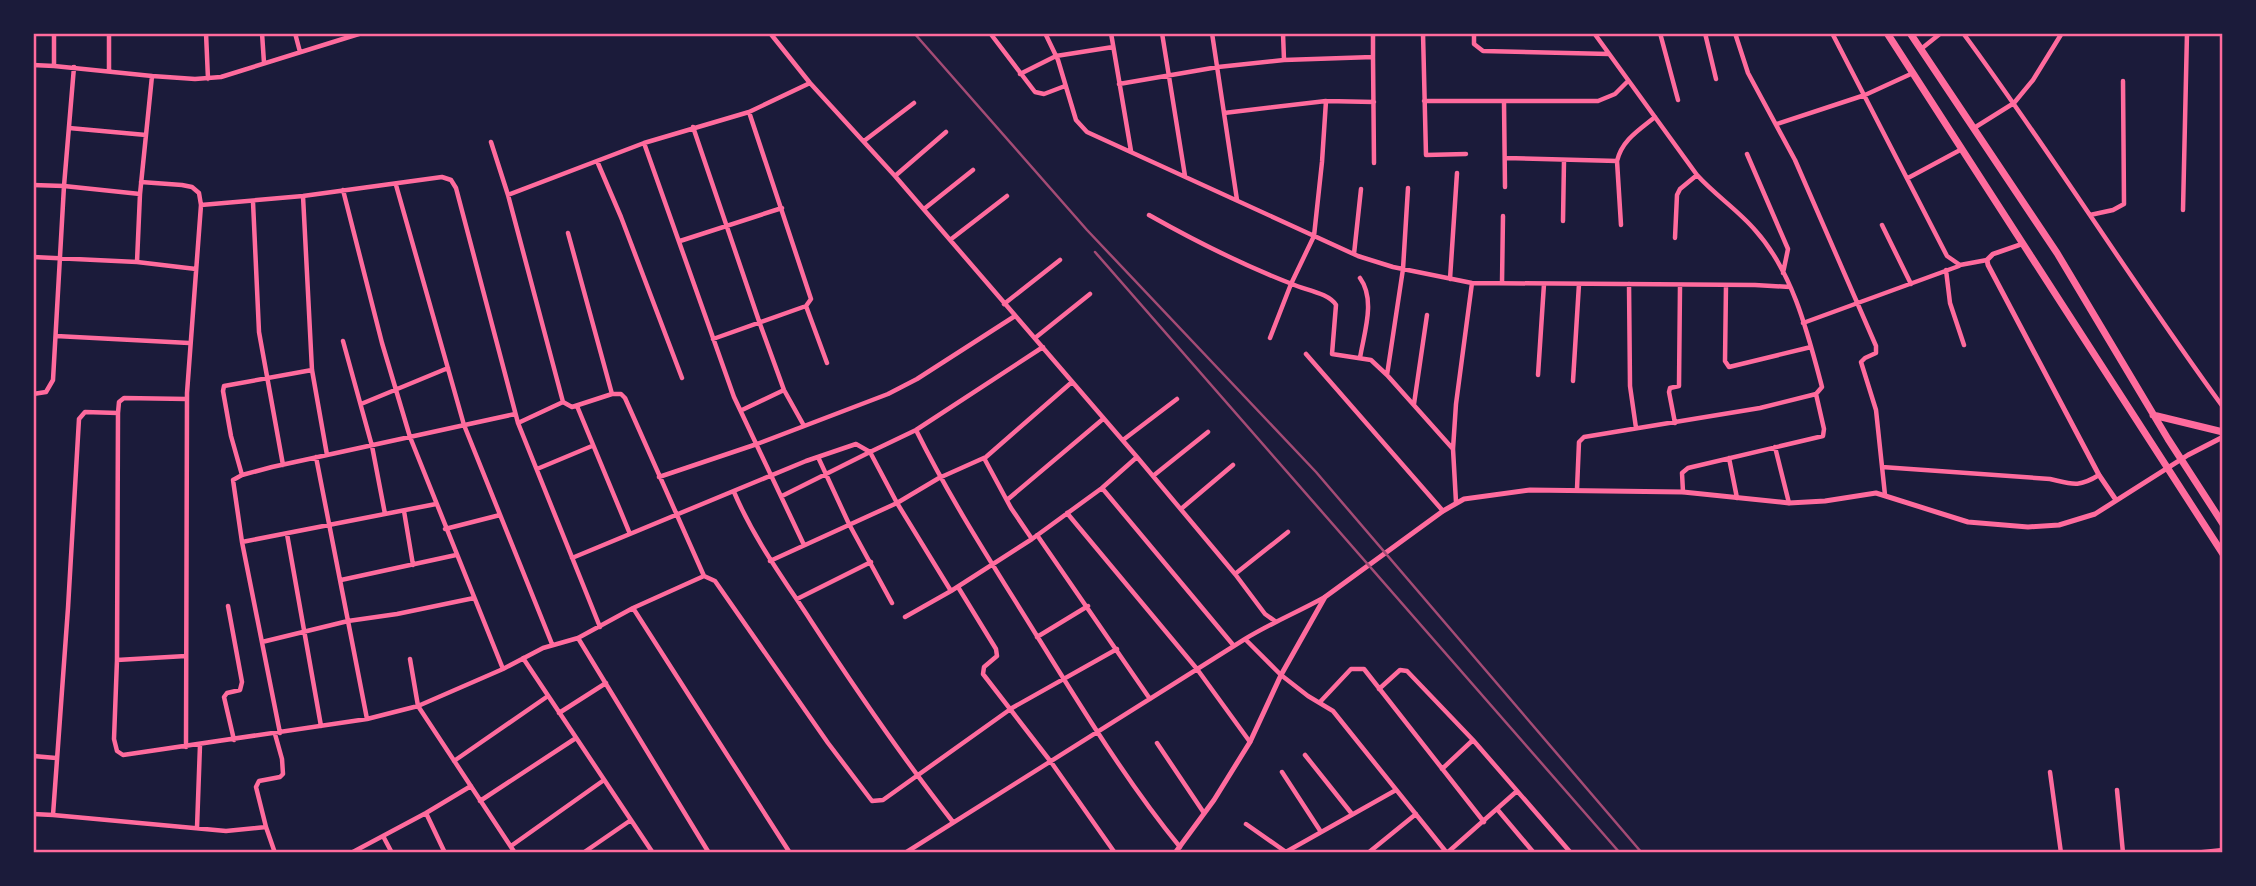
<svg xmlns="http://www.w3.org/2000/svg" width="2256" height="886" font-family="Karla,sans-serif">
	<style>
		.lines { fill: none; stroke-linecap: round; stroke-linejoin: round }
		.minor { stroke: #ff6b9d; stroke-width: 4.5 }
		.tertiary { stroke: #ff6b9d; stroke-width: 5 }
		.primary { stroke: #ff6b9d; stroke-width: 7 }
		.rail { stroke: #a44b75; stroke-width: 2.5 }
		.neatline { fill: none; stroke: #ff6b9d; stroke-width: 2.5 }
	</style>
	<rect width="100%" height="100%" fill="#1b1b3a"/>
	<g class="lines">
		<path class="minor" d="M 206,33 L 208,79
			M 262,33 L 264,63
			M 295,33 L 300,52
			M 770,33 L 810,83 L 895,176 L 1137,457 L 1235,574 L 1265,614 L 1275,621
			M 990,33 L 1035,92 L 1044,94 L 1065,86
			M 1045,33 L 1058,60 L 1076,120 L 1087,132 L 1358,256 L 1393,267 L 1472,283 L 1755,285 L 1790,287
			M 1111,33 L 1131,151
			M 1162,33 L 1185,176
			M 1212,33 L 1237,200
			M 1373,33 L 1373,57
			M 1423,33 L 1426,155 L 1466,154
			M 1474,33 L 1474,44 L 1483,51 L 1609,54
			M 1660,33 L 1678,100
			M 1705,33 L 1716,79
			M 1735,33 L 1748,73 L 1795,160 L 1876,346 L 1876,353 L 1865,358 L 1861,362 L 1876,410 L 1885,495
			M 1832,33 L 1947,256 L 1960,265 L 1987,260
			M 1963,33 C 2053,155 2133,284 2223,407
			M 1921,49 L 1941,33
			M 1284,60 L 1373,57 L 1374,163
			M 33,65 L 54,66
			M 109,71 L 109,33
			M 1020,74 L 1056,56 L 1113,47
			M 152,76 L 195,79 L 221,77 L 362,33
			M 1119,84 L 1218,67 L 1284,60 L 1283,33
			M 1326,101 L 1374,102
			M 1424,101 L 1598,101 L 1615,94 L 1628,81
			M 1504,102 L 1505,187
			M 1224,113 L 1326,101 L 1322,162 L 1314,236 L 1291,284 L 1270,338
			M 1777,124 L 1865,95 L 1913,73
			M 693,127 L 760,324 L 784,390 L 803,424
			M 69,128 L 146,135
			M 1974,128 L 2014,103 L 2033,80 L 2062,33
			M 864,141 L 914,103
			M 491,142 L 508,195 L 563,402 L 518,423
			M 644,143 L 734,397 L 804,545
			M 1747,154 L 1788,249 L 1783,273
			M 1505,158 L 1617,161
			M 597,161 L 621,217 L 682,378
			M 895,176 L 946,132
			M 1908,178 L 1962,149
			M 141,182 L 182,185 L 192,187 L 199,193 L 201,205 L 303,196 L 442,177 L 451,180 L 456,188 L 518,423 L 600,627
			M 33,185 L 64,186 L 140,194
			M 396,185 L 464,425 L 552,644
			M 343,190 L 382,343 L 410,437 L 503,669
			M 508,195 L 644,143 L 749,112 L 810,83
			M 303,196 L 312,370 L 327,455
			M 253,202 L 259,332 L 283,465
			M 924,209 L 973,170
			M 2183,210 L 2187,33
			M 1149,215 C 1195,241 1243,265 1292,284 C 1305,290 1329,293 1336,305 L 1332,354 L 1371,360 L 1387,375 L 1453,449
			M 2090,215 L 2113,210 L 2124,204 L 2123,81
			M 1563,221 L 1564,160
			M 1621,225 L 1617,161 C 1622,140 1639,130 1655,117
			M 1882,225 L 1911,284
			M 1675,238 L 1677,195 L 1680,189 L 1697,175
			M 950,240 L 1007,196
			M 680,241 L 782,208
			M 1354,254 L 1361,189
			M 33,257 L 137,262 L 140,194 L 152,76 L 54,66 L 54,33
			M 137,262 L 196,269
			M 1946,270 L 1950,303 L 1964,345
			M 1450,279 L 1457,173
			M 1502,283 L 1503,216
			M 1629,284 L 1630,386 L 1636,428
			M 1726,285 L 1725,361 L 1729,367 L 1811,347
			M 1004,304 L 1060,260
			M 806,306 L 827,363
			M 1803,323 L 1959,266
			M 56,336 L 189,343
			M 1035,338 L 1090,294
			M 713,339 L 806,306 L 811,299 L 749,112
			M 343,341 L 372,446 L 385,514
			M 1043,347 L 916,430 L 870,452 L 897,503 L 951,591 L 1032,539 L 1102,488 L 1234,646
			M 1306,354 L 1443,511
			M 1360,358 C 1364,333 1376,300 1360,278
			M 1387,375 L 1403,269 L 1408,188
			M 1538,375 L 1544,284
			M 1573,381 L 1579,284
			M 33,394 L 46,392 L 53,380 L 64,186 L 74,67
			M 612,394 L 621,394 L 625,398 L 704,576 L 715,581 L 828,743 L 872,801 L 883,800 L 1012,708 L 1117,649
			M 563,402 L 572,407 L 612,394 L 568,233
			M 361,404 L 448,368
			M 1414,404 L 1427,315
			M 577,406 L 630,534
			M 742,410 L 784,390
			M 118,413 L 119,402 L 124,398 L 187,399
			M 1675,423 L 1669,392 L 1670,388 L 1679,386 L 1680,286
			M 916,430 C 951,501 995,568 1037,636 C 1082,708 1126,781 1180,847
			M 1123,440 L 1177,399
			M 1775,447 L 1789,503
			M 818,457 L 849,524 L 892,603
			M 984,458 L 1011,508 L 1032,539
			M 1729,458 L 1737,498
			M 1882,467 L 2050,479 C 2072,484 2078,488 2099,475
			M 537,469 L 592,446
			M 242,475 L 231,436 L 223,391 L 224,386 L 312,370
			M 1153,476 L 1208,432
			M 659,477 L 757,444 L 888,394 L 917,379 L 1015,316
			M 1102,488 L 1137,457
			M 1577,489 L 1579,442 L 1584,437 L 1760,408 L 1816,394 L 1822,387 C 1808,334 1793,272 1755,230 C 1738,210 1715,195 1697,175 L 1594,33
			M 734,492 C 754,539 783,578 811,621 C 856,690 902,757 953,822
			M 1683,492 L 1682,473 L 1688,468 L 1823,436 L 1824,429 L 1816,394
			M 1007,500 L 1103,419
			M 1456,502 L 1453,449 L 1456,404 L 1472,283
			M 1181,509 L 1233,465
			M 404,511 L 413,565
			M 1067,513 L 1197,669 L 1250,742
			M 445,529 L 500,515
			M 287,534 L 321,726
			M 1037,535 L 1150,699
			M 242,542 L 436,504
			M 572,558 L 806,461 L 856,444 L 870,452 L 782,496
			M 770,561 L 897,503 L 939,478 L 986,457 L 1072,382
			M 1235,574 L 1288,532
			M 341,580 L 456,555
			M 958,587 L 996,649 L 997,656 L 984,667 L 983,674 L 1051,762 L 1115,853
			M 797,599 L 871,562
			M 228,606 L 242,682 L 240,690 L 227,693 L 224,697 L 234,740
			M 633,608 L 790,853
			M 905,617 L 951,591
			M 1037,637 L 1088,606
			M 578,638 L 709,853
			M 1245,639 L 1281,675 L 1308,696 L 1333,711 L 1447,853
			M 262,642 L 348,621 L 316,457
			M 523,658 L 653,853
			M 410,659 L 418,706 L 515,853
			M 117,660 L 186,656
			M 1379,689 L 1400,670 L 1407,671 L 1473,740 L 1571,853
			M 1320,702 L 1351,669 L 1364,669 L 1484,822
			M 559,713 L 606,683
			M 367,719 L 348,621 L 397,614 L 474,598
			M 280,733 L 242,542 L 233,480 L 242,475 L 272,467 L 515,414
			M 1157,743 L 1204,813
			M 186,747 L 187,393 L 201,205
			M 1305,755 L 1352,814
			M 33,756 L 56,758
			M 454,761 L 548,696
			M 1442,769 L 1473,740
			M 1282,772 L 1321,832
			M 2050,772 L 2061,853
			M 2117,790 L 2123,853
			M 480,801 L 576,738
			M 1497,809 L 1534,853
			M 426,813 L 445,853
			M 33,814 L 53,815 L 68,608 L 79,419 L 85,412 L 118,413 L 117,660 L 114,739 L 117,751 L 123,755 L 367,719 L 418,706 L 503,669 L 543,648 L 578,638 L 633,608 L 704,576
			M 53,815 L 226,831 L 266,827 L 275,853
			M 1246,824 L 1286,852
			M 266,827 L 256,787 L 259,781 L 280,777 L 283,774 L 282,759 L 275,734
			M 197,828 L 200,745
			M 383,836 L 392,853
			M 511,846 L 604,780
			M 351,853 L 426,813 L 471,786
			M 583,853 L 631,820
			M 905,853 L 1245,639 C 1271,623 1298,612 1325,597
			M 1284,853 L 1396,790
			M 1368,853 L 1416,814
			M 1447,853 L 1517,791
			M 2194,853 L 2223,850"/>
		<path class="tertiary" d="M 2022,244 L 1993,254 L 1987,260 L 1988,265 L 2099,475 L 2116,500
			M 1175,853 L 1214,800 L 1250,742 L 1281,675 L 1325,597 L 1443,511 L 1464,499 L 1530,490 L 1683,492 L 1789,503 L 1825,501 L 1876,493 L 1968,522 L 2028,527 L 2059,525 L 2095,514 L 2188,455 L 2223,437"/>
		<path class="primary" d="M 1887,33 L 2223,554
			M 1910,33 L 2057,253 L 2168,439 L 2223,524
			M 2153,415 L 2223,432"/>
		<path class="rail" d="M 914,33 L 1087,230 L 1316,472 L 1642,853
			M 1095,252 L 1620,853"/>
	</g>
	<rect width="2256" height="886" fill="none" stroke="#1b1b3a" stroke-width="70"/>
	<rect x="35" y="35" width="2186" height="816" class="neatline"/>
</svg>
